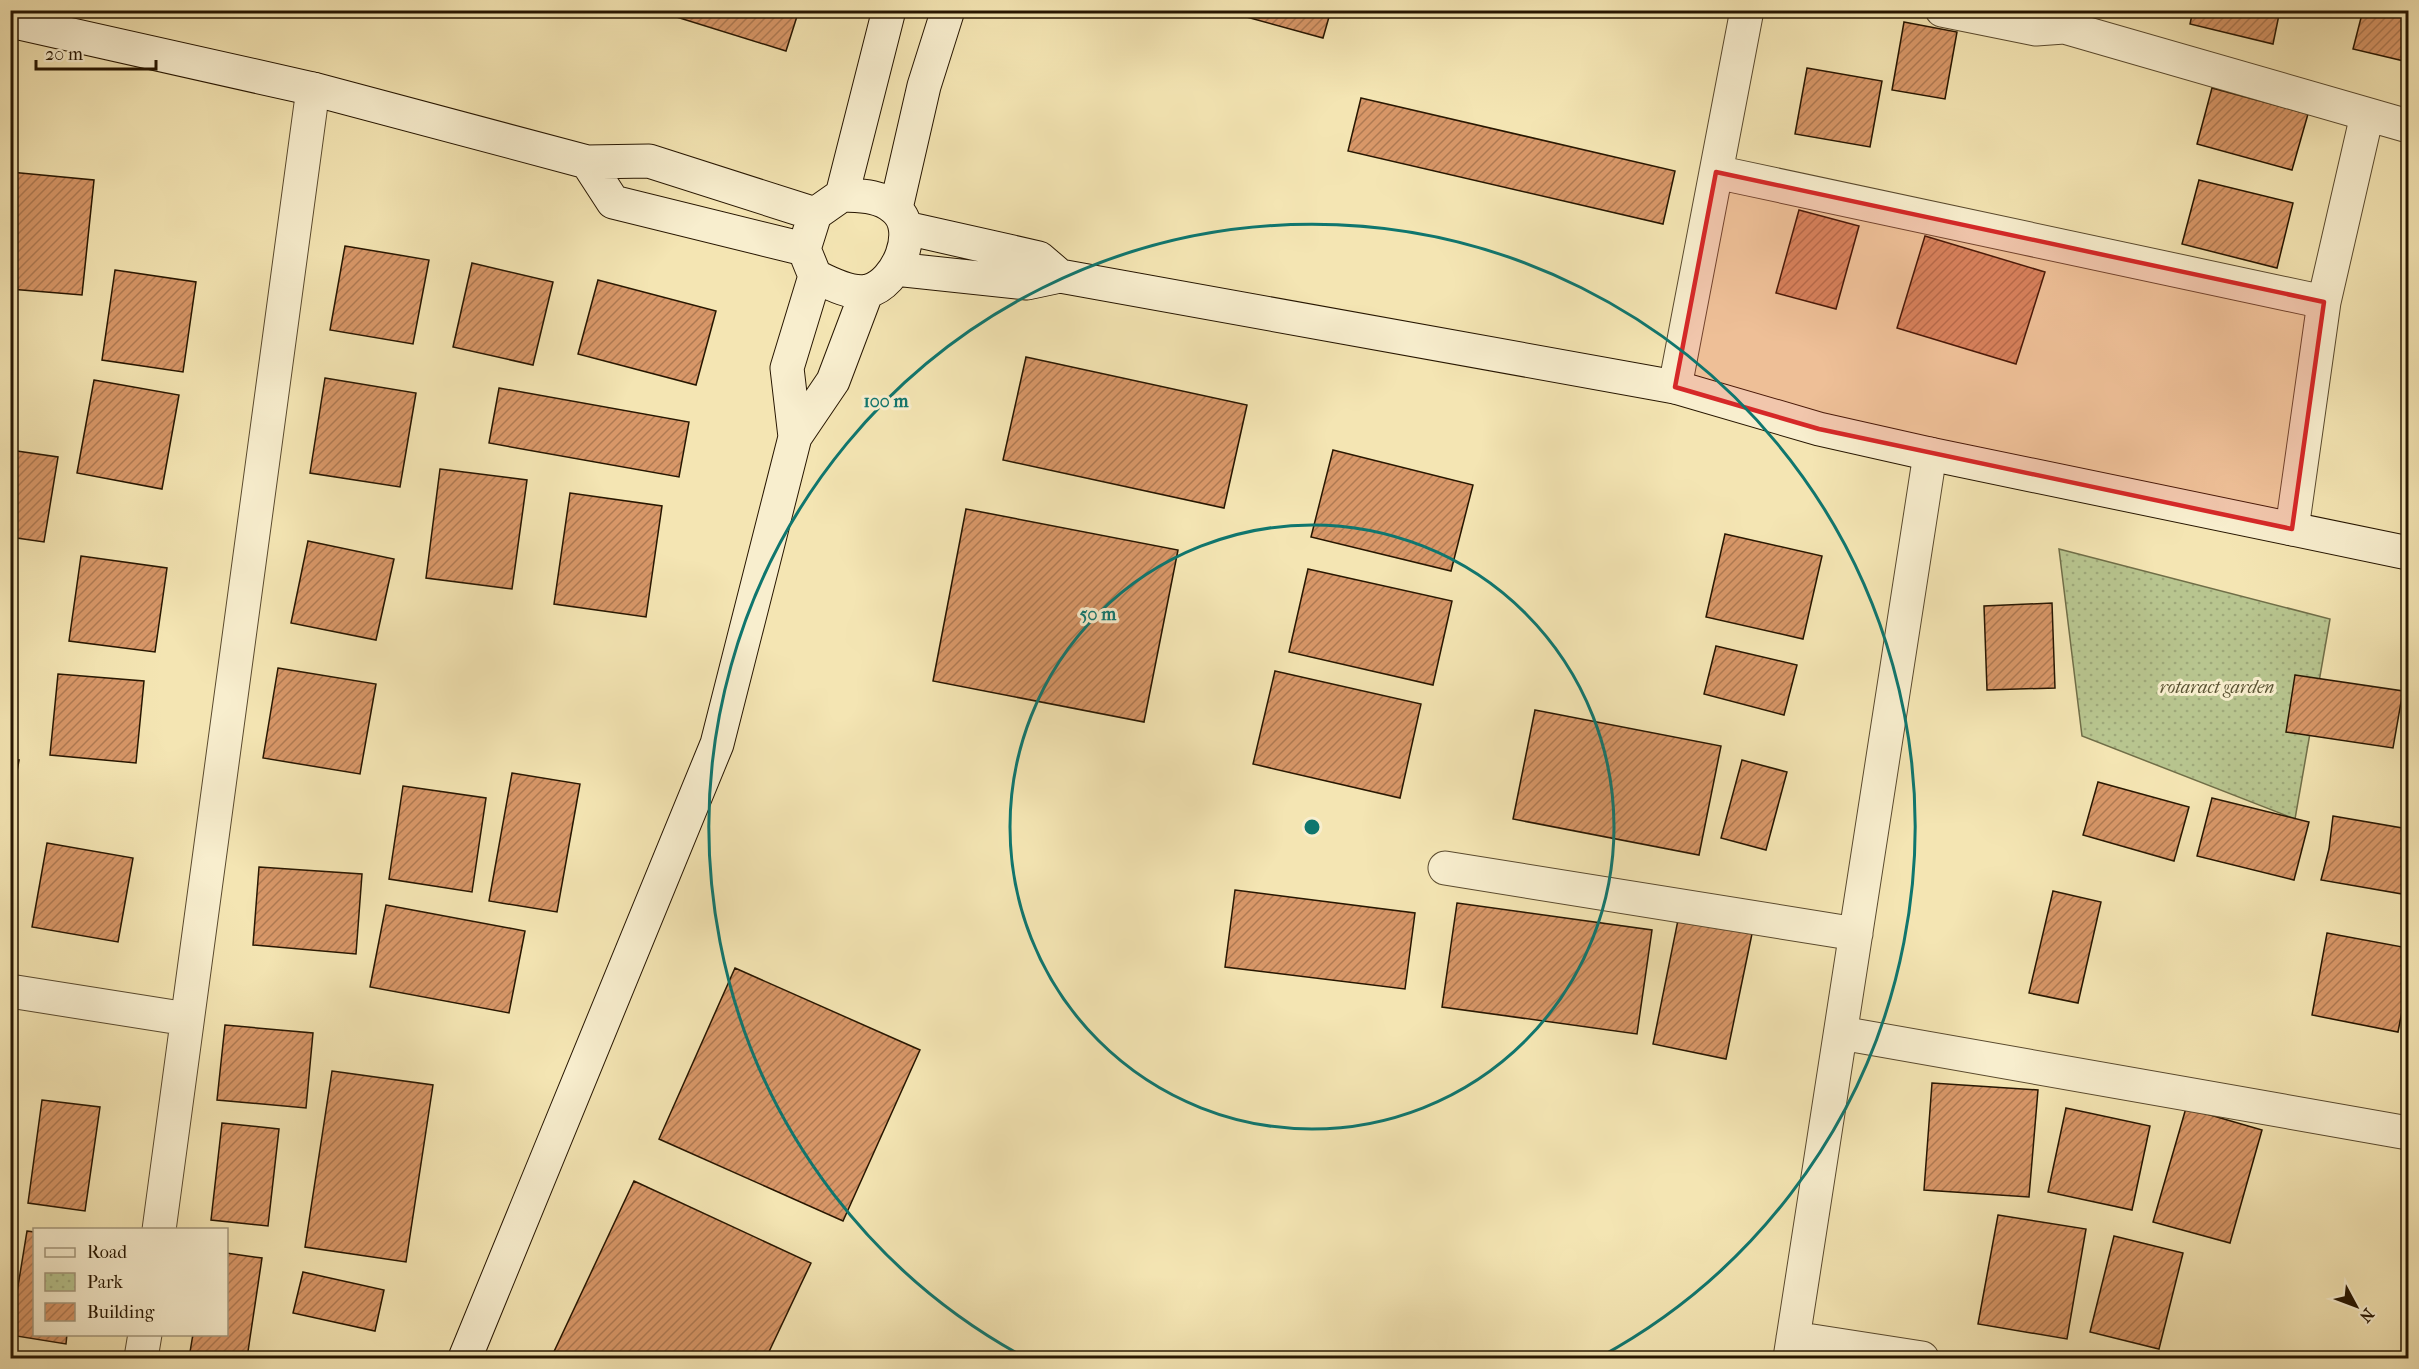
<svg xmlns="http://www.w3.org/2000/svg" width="2419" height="1369" font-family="'IM FELL French Canon',serif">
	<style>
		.park { fill: url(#park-dots); stroke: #706e48; stroke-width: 1.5 }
		.building { fill: url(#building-hatch); stroke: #271601; stroke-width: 1.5 }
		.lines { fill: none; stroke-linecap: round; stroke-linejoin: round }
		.minor-casing { stroke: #5a4a2e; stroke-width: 35 }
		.secondary-casing { stroke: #271601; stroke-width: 35 }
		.minor { stroke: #f8eece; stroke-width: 33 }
		.secondary { stroke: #f8eece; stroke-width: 33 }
		.marked { fill: #d62828; fill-opacity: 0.2; stroke: #d62828; stroke-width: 4.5; stroke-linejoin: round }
		.ring { fill: none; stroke: #0f766e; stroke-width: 3 }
		.labels { text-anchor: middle; stroke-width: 6; stroke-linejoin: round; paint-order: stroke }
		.park-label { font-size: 18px; font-style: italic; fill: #5a5333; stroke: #f8eece }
		.centre { fill: #0f766e; stroke: #f8eece; stroke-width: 3 }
		.ring-label { font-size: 18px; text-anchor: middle; font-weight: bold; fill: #0f766e; stroke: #f8eece; stroke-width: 6; stroke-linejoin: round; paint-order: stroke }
	</style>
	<defs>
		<pattern id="park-dots" width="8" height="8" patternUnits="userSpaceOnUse" patternTransform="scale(1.5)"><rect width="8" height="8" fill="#b8c58f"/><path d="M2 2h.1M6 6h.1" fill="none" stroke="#9ea87a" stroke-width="1.8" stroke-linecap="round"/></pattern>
		<pattern id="building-hatch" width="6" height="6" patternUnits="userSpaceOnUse" patternTransform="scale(1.5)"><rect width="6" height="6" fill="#d89768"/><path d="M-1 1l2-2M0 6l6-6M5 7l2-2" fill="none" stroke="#af7a53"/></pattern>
	</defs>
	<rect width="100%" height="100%" fill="#f4e5b3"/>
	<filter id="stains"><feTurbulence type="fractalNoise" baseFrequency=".00333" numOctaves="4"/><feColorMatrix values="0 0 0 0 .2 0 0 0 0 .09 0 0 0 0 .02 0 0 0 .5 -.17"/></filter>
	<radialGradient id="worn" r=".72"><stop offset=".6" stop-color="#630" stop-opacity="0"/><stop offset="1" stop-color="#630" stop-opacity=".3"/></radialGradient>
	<path class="park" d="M 2059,549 L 2330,619 L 2295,819 L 2082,736 Z"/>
	<path class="building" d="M 654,10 L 799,10 L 786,51 Z
		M 1221,10 L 1331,10 L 1323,38 Z
		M 2193,10 L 2280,10 L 2273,44 L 2190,24 Z
		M 2363,10 L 2408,10 L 2408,62 L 2353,49 Z
		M 1904,22 L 1957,32 L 1945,99 L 1892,90 Z
		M 1807,68 L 1882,81 L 1870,147 L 1795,134 Z
		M 2212,88 L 2308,114 L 2292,170 L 2197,144 Z
		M 1361,98 L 1675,171 L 1663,224 L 1348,151 Z
		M 10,172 L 94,180 L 82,295 L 10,289 Z
		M 2408,173 L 2408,195 L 2403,194 Z
		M 2199,180 L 2293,203 L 2277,268 L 2182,244 Z
		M 1799,210 L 1859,226 L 1836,309 L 1776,293 Z
		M 1925,236 L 2045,272 L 2016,364 L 1897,328 Z
		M 345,246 L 429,260 L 413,344 L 330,330 Z
		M 472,263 L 553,282 L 533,365 L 453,347 Z
		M 115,270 L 196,282 L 183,372 L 102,360 Z
		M 598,280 L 716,311 L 696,385 L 578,354 Z
		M 1026,357 L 1247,405 L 1224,508 L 1003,460 Z
		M 325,378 L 416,393 L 400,487 L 310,473 Z
		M 94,380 L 179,395 L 162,489 L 77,473 Z
		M 499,388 L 689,422 L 679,477 L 489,443 Z
		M 10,450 L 58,457 L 44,542 L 10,537 Z
		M 1333,450 L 1473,485 L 1451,571 L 1311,537 Z
		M 440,469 L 527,480 L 512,589 L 426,578 Z
		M 570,493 L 662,506 L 646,617 L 554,604 Z
		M 966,509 L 1178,550 L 1144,722 L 933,681 Z
		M 1725,534 L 1822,556 L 1803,639 L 1706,617 Z
		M 308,541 L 394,559 L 376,640 L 291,623 Z
		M 81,556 L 167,568 L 155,652 L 69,641 Z
		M 1308,569 L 1452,601 L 1433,685 L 1289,652 Z
		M 2052,603 L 2055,688 L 1987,690 L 1984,606 Z
		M 1716,646 L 1797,665 L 1784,715 L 1704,694 Z
		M 278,668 L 376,684 L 360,774 L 263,758 Z
		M 1275,671 L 1421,704 L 1400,798 L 1253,764 Z
		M 58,674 L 144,681 L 136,763 L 50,755 Z
		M 2295,675 L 2403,691 L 2393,748 L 2286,732 Z
		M 1535,710 L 1721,746 L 1699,855 L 1513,819 Z
		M 10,759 L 19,760 L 10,811 Z
		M 1742,760 L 1787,772 L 1766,850 L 1721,838 Z
		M 512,773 L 580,784 L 557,912 L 489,901 Z
		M 2098,782 L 2189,807 L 2174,861 L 2083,835 Z
		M 403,786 L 486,798 L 472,892 L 389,879 Z
		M 2212,798 L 2309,822 L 2294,880 L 2197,856 Z
		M 2333,816 L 2408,829 L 2408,895 L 2321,880 L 2329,849 Z
		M 47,843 L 133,858 L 118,942 L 32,927 Z
		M 259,867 L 362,874 L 356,954 L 253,945 Z
		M 1235,890 L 1415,913 L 1405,989 L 1225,967 Z
		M 2053,891 L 2101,902 L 2078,1003 L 2029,993 Z
		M 1457,903 L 1652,930 L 1637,1034 L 1442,1007 Z
		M 386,905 L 525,931 L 509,1013 L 370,987 Z
		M 1679,915 L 1753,929 L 1726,1059 L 1653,1044 Z
		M 2327,933 L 2408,948 L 2408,980 L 2398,1032 L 2312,1015 Z
		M 735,968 L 920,1050 L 843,1221 L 659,1139 Z
		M 225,1025 L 313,1033 L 306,1108 L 217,1100 Z
		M 332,1071 L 433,1085 L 406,1262 L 305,1247 Z
		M 1932,1083 L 2038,1090 L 2029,1197 L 1924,1190 Z
		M 42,1100 L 100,1107 L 85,1211 L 28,1203 Z
		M 2066,1108 L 2150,1126 L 2132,1210 L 2048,1192 Z
		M 2186,1108 L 2262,1130 L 2230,1243 L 2153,1222 Z
		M 222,1123 L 279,1129 L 268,1226 L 211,1220 Z
		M 634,1181 L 811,1263 L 766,1358 L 551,1358 Z
		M 1998,1215 L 2086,1229 L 2067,1339 L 1978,1324 Z
		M 2408,1227 L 2408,1252 L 2404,1251 Z
		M 27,1231 L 34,1232 L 34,1334 L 67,1334 L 66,1344 L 10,1335 Z
		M 2114,1236 L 2183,1253 L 2159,1349 L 2090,1332 Z
		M 226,1253 L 262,1258 L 247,1358 L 190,1352 L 193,1334 L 226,1334 Z
		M 303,1272 L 384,1290 L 375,1331 L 293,1313 Z"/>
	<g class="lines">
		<g class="minor-casing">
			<path id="minor" d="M 1942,10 L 2036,29 L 2064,27 L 2408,126
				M 1716,172 L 2324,302
				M 1675,387 L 1747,10
				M 2292,529 L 2324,302 L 2367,115
				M 1445,868 L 1856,934
				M 10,991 L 187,1019
				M 1841,1033 L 2408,1133
				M 159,1230 L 313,89
				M 1793,1338 L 1922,1358
				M 141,1358 L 145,1334
				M 1790,1358 L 1930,454"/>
		</g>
		<g class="secondary-casing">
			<path id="secondary" d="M 10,21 L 313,89 L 587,162 L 649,161 L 815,214
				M 587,162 L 613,202 L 804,249
				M 842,195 C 860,196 879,195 894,208 C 921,229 897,284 868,291 C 851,295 829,283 815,276 L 804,249 L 815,214 Z
				M 842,195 L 889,10
				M 896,208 L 924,86 L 948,10
				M 906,228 L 1039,258 L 1060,276
				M 895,269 L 1027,283 L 1060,276 L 1675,387 L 1819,429 L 1930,454 L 2408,553
				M 795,437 L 787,368 L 815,276
				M 465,1358 L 717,744 L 795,437 L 833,381 L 867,291"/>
		</g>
		<use href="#minor" class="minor"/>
		<use href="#secondary" class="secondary"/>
	</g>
	<path class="marked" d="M 1716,172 L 2324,302 L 2292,529 L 1819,429 L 1675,387 Z"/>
	<g class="ring">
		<circle cx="1312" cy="827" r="302"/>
		<path d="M1024 1357A603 603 0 1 1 1600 1357"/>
	</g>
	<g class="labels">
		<g class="park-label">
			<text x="2217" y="693">rotaract garden</text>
		</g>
	</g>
	<circle cx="1312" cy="827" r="9" class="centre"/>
	<g class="ring-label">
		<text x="886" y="407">100 m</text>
		<text x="1098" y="620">50 m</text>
	</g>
	<rect width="2419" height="1369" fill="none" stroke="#f4e5b3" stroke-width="36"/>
	<rect x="12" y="12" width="2395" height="1345" fill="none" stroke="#271601" stroke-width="3"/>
	<rect x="18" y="18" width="2383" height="1333" fill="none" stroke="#271601" stroke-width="1.5"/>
	<rect x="33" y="1228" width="195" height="108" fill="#f8eece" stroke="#a4987c" stroke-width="1.5"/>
	<rect x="45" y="1248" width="30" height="9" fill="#f8eece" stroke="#a4987c" stroke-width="1.5"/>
	<text x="87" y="1258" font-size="18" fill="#271601">Road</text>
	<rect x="45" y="1273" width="30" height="18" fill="url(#park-dots)" stroke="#a4987c" stroke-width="1.5"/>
	<text x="87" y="1288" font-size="18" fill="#271601">Park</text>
	<rect x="45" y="1303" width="30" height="18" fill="url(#building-hatch)" stroke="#a4987c" stroke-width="1.5"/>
	<text x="87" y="1318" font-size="18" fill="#271601">Building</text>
	<g transform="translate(2356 1306) rotate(131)" stroke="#f8eece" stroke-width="4.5" paint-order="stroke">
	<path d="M0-4.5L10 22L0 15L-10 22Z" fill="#271601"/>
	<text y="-9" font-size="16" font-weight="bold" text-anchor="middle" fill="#271601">N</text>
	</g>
	<path d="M36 60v9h120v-9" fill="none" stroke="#271601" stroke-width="3"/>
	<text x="45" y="60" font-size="18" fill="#271601" stroke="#f8eece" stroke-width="4.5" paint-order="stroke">20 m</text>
	<rect width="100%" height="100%" filter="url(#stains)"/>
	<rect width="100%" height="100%" fill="url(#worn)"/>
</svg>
